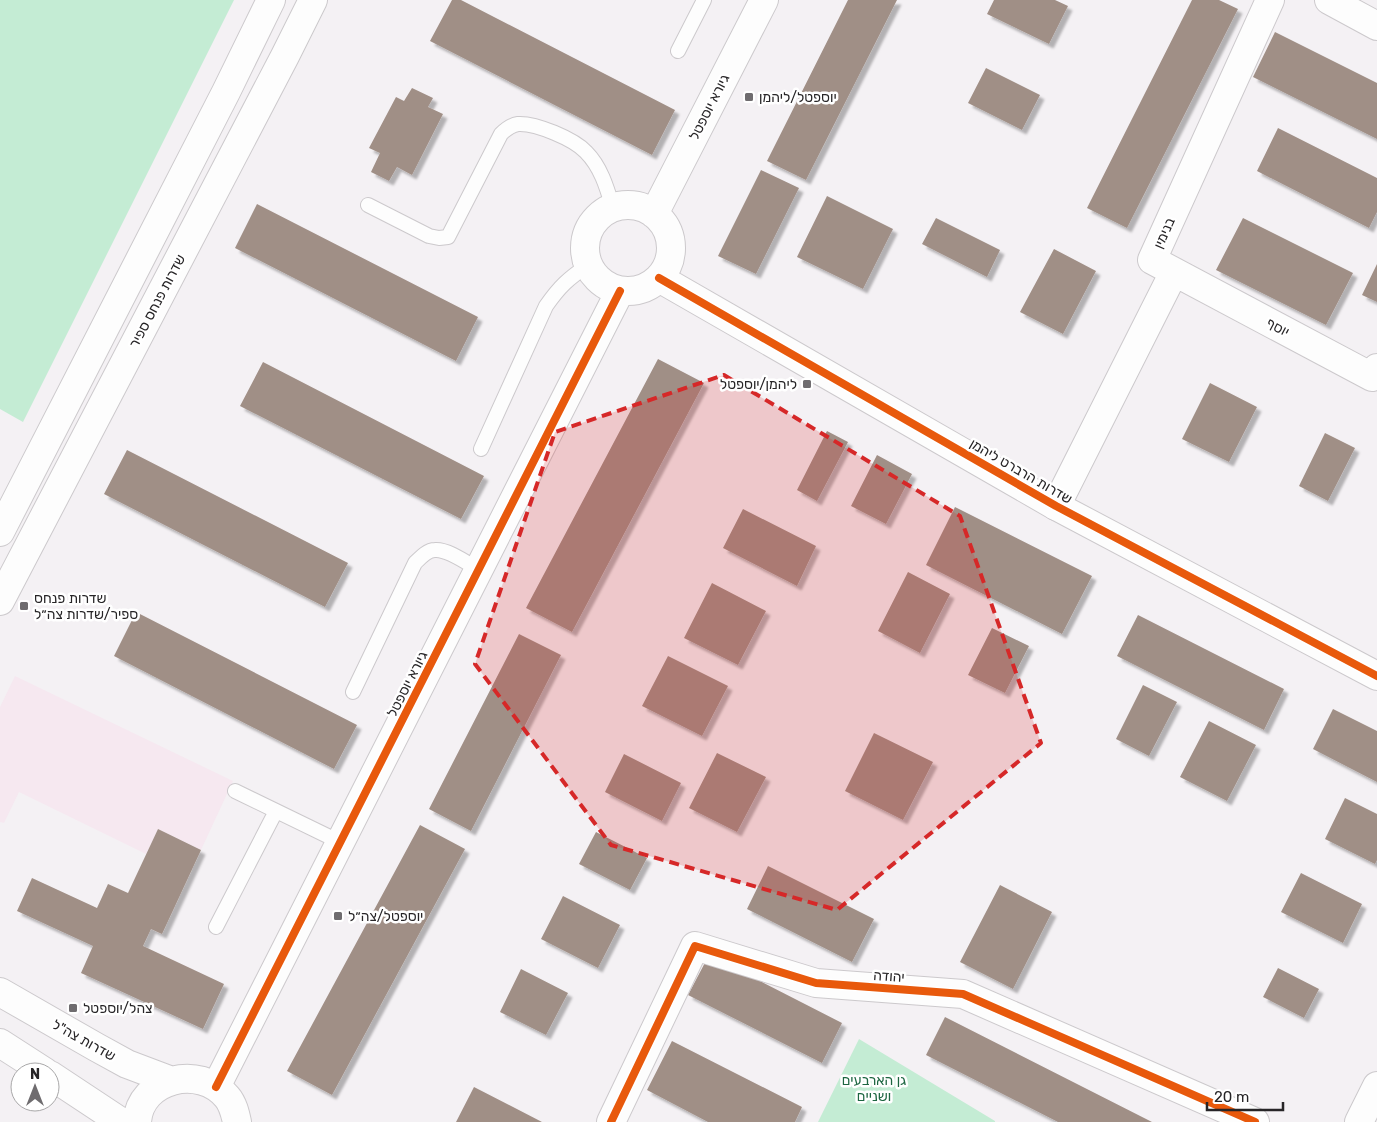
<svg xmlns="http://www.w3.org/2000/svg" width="1377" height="1122" font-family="Rubik,'Noto Sans Hebrew',sans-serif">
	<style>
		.medical { fill: #f6e8f0 }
		.green { fill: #c4ecd4 }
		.building { fill: #a08f86; filter: url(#shadow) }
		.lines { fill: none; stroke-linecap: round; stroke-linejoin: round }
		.lane-casing { stroke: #ccc9cc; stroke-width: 16 }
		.street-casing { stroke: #ccc9cc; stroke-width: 30 }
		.secondary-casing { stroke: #ccc9cc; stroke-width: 30 }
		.lane { stroke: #fdfdfd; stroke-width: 14 }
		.street { stroke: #fdfdfd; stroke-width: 28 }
		.secondary { stroke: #fdfdfd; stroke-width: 28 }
		.cycleway-casing { stroke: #fff; stroke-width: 11 }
		.cycleway { stroke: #e8590c; stroke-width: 8 }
		.marked { fill: #d62828; fill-opacity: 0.2; stroke: #d62828; stroke-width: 4; stroke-dasharray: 10 6; stroke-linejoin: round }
		.poi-dot { fill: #6f6c6f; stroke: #fff; stroke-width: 2 }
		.labels { text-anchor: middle; stroke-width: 5; stroke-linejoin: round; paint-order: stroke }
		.poi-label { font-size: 14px; fill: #272527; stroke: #fff; text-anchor: start }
		.street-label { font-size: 14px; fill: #272527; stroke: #fff }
		.park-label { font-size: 14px; fill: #1d6641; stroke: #fff }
	</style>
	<defs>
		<filter id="shadow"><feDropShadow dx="4.5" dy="4.5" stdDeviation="1" flood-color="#0004"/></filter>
	</defs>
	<rect width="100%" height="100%" fill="#f4f1f4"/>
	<path class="medical" d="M 15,676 L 233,781 L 201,850 L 158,829 L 146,854 L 19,792 L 4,823 L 0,822 L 0,707 Z"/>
	<path class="green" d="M 0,0 L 234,0 L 23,422 L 0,409 Z
		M 859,1039 L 995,1121 L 995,1122 L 818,1122 Z"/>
	<path class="building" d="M 452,0 L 461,0 L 675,110 L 652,155 L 430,41 Z
		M 848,0 L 897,0 L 806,180 L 767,161 Z
		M 994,0 L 1055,0 L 1068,6 L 1049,44 L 987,14 Z
		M 1192,0 L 1219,0 L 1238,9 L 1127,228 L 1087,208 Z
		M 1275,32 L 1377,83 L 1377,139 L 1253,77 Z
		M 986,68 L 1040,95 L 1022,130 L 968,103 Z
		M 412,88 L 433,98 L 428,107 L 443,114 L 412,175 L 397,167 L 389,181 L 371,172 L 380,153 L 369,148 L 396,97 L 404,101 Z
		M 1278,128 L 1377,178 L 1377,212 L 1369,228 L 1257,171 Z
		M 761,170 L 799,188 L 756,274 L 718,256 Z
		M 827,196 L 893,229 L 863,289 L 797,257 Z
		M 257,204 L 478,317 L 456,361 L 235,248 Z
		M 936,218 L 1000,250 L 987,277 L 922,244 Z
		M 1243,218 L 1353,273 L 1326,325 L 1216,270 Z
		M 1054,249 L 1096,271 L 1063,334 L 1020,312 Z
		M 1377,264 L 1377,302 L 1362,295 Z
		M 658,359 L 704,383 L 572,632 L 526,608 Z
		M 263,362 L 484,476 L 461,519 L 240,406 Z
		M 1210,383 L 1257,407 L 1229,462 L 1182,439 Z
		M 827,431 L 848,442 L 817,501 L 797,490 Z
		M 1325,433 L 1355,448 L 1328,501 L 1299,486 Z
		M 127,450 L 348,563 L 325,607 L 104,494 Z
		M 877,455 L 912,474 L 886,524 L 851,506 Z
		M 955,507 L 1092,576 L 1062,634 L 926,565 Z
		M 743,509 L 816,546 L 797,586 L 723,548 Z
		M 908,572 L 950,594 L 920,653 L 878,631 Z
		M 712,583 L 766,611 L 738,665 L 684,638 Z
		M 136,612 L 357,725 L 334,769 L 114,656 Z
		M 1138,615 L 1284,689 L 1264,730 L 1117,656 Z
		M 992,628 L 1029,646 L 1005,693 L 968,675 Z
		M 519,634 L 561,655 L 471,831 L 429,809 Z
		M 668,656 L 728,686 L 702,736 L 642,706 Z
		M 1143,685 L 1177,702 L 1149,756 L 1116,739 Z
		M 1333,709 L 1377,731 L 1377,782 L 1313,749 Z
		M 1209,721 L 1256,745 L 1227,801 L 1180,777 Z
		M 874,733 L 933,762 L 903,820 L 845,791 Z
		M 717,753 L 766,777 L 737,832 L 689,808 Z
		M 624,754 L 681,783 L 662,821 L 605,792 Z
		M 1345,798 L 1377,814 L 1377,860 L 1375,864 L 1325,839 Z
		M 420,825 L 465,849 L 332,1095 L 287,1071 Z
		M 158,829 L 201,850 L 162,934 L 151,929 L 143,946 L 224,984 L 203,1029 L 81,973 L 93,946 L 17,911 L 32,878 L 97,908 L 108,884 L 128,893 Z
		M 596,832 L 647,858 L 630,890 L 579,864 Z
		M 768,866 L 874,919 L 852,962 L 747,909 Z
		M 1301,873 L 1362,904 L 1343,943 L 1281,912 Z
		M 1000,885 L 1052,912 L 1013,989 L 960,962 Z
		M 563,896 L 620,925 L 598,968 L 541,939 Z
		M 709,955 L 842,1023 L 822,1063 L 688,995 Z
		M 1278,968 L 1319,989 L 1304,1018 L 1263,997 Z
		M 521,969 L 568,993 L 546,1035 L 500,1012 Z
		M 945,1017 L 1152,1122 L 1058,1122 L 926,1055 Z
		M 672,1041 L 802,1107 L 795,1122 L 708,1122 L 647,1090 Z
		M 474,1087 L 542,1122 L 456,1122 Z"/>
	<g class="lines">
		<g class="lane-casing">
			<path id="lane" d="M 678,51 L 704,0
				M 368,205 L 429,236 L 439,238 L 448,237 L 501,134 C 506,129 511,125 518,124 C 536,123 574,139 586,152 C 601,167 607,188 613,208
				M 481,449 L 546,306 C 560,286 568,279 588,265
				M 353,692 L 415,563 C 420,558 427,550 435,550 C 448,549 467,563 479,570
				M 235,791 L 340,842
				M 216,927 L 276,811"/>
		</g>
		<g class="street-casing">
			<path id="street" d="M 1270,0 L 1152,260 L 1372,377 L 1377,368
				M 1329,0 L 1377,26
				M 1056,506 L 1174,272
				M 611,1122 L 695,946 L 816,983 L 963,994 L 1255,1122
				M 1359,1122 L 1377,1086"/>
		</g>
		<g class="secondary-casing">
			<path id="secondary" d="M585 248a43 43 0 1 1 86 0a43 43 0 1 1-86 0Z
				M 654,214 L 764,0
				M 659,278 L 1056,506 L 1377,676
				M 0,532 L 226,92 L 271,0
				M 0,601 L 285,56 L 313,0
				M 0,992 L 96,1047 L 127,1064 L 172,1081
				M 0,1043 L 45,1072
				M 50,1075 L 121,1122
				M 216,1087 L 620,291
				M 137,1122 C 140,1078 200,1064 227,1097 C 233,1104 235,1113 237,1122"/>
		</g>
		<use href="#lane" class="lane"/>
		<use href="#street" class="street"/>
		<use href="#secondary" class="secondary"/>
		<g class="cycleway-casing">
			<path id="cycleway" d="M 659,278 L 1056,506 L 1377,676
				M 216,1087 L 620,291
				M 611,1122 L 695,946 L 816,983 L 963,994 L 1255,1122"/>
		</g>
		<use href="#cycleway" class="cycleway"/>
	</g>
	<path class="marked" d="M 724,375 L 960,516 L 1041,743 L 837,910 L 611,845 L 475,664 L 555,432 Z"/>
	<g class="poi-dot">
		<rect x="744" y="92" width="10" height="10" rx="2.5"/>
		<rect x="802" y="379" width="10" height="10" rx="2.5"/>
		<rect x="19" y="601" width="10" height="10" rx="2.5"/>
		<rect x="333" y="911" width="10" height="10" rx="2.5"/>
		<rect x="68" y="1003" width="10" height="10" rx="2.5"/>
	</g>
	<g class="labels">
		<g class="poi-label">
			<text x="759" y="102">יוספטל/ליהמן</text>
			<text x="797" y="389" text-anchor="end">ליהמן/יוספטל</text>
			<text x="34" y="603">שדרות פנחס<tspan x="34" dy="16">ספיר/שדרות צה״ל</tspan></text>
			<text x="348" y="921">יוספטל/צה״ל</text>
			<text x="83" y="1013">צהל/יוספטל</text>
		</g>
		<g class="street-label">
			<text transform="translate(709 107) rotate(-63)" y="5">גיורא יוספטל</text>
			<text transform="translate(1164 233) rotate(-66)" y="5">בנימין</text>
			<text transform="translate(157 301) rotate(-62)" y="5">שדרות פנחס ספיר</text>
			<text transform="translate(1278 327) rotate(28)" y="5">יוסף</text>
			<text transform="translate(1021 471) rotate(30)" y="5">שדרות הרברט ליהמן</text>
			<text transform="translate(407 684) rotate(-63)" y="5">גיורא יוספטל</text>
			<text transform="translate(889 976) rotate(4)" y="5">יהודה</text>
			<text transform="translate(84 1040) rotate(29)" y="5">שדרות צה"ל</text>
		</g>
		<g class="park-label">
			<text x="874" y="1085">גן הארבעים<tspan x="874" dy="16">ושניים</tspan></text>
		</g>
	</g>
	<g transform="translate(35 1087)"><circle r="24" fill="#ffffff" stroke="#a9a8a9"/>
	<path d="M0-4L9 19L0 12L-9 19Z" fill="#6f6c6f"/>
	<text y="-8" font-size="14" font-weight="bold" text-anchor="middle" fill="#272527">N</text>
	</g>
	<path d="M1207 1102v8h76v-8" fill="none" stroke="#272527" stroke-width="2.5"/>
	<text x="1214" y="1102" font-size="15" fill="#272527" stroke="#ffffff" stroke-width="4" paint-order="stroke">20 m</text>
</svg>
